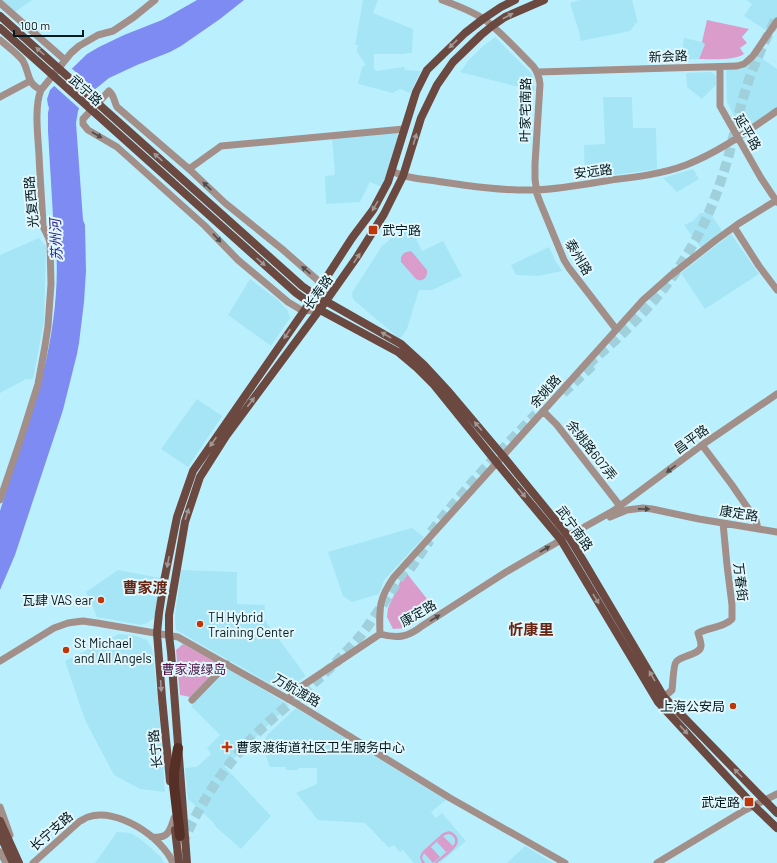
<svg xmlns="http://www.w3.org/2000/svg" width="777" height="863" font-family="Barlow,'Noto Sans SC',sans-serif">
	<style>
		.built { fill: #a5e5f5 }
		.green { fill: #da9dcb; fill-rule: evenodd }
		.water { fill: #7d8bf3 }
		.pier { fill: #baf0fe }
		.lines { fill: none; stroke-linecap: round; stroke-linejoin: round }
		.highway-tunnel { stroke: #9fd0dc; stroke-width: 10; stroke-dasharray: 10 5; stroke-linecap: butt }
		.minor { stroke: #a38f89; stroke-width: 7 }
		.major { stroke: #6b4940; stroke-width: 8 }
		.highway { stroke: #563026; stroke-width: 10 }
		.oneway { fill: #a19795 }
		.oneway2 { fill: #4c4e4e }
		.poi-dot { fill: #bf360b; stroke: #e2f7fc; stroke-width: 1.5 }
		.labels { text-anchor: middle; stroke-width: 4; stroke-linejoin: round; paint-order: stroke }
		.street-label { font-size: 13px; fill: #05191e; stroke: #e2f7fc }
		.poi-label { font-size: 13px; fill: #05191e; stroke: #e2f7fc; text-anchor: start }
		.park-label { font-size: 13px; fill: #4e1144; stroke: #e2f7fc }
		.water-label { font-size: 14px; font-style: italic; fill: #2b2199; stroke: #e2f7fc }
		.quarter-label { font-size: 15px; font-weight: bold; fill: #662413; stroke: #e2f7fc }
	</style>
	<rect width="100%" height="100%" fill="#baf0fe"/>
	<path class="built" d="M 0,0 L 32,0 L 13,13 Z
		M 363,0 L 378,0 L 373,13 L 413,29 L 412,53 L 408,53 L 403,54 L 374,54 L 374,68 L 376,71 L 404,67 L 405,70 L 421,71 L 410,93 L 400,89 L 396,91 L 393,93 L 358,84 L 362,67 L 366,65 L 357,52 L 358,45 L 355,45 Z
		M 580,0 L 632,0 L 638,23 L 636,23 L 630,31 L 580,41 L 580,35 L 570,3 Z
		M 746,0 L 777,0 L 777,17 L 767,31 L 744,16 L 752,4 Z
		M 495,37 L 532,74 L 535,91 L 460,72 L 469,60 L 482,47 Z
		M 684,38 L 702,42 L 705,44 L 699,59 L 681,59 Z
		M 759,56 L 777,69 L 777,108 L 747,129 L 744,129 L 739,126 L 727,102 L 726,70 L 743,68 L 750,64 Z
		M 711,72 L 714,74 L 716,76 L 716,85 L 702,99 L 687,87 L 686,73 Z
		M 603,97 L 632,97 L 633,128 L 656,128 L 657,169 L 585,179 L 584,145 L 605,144 Z
		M 396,132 L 399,135 L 382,187 L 370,182 L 360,202 L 326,204 L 325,176 L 334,175 L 335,172 L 332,139 Z
		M 693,169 L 699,179 L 677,192 L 663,178 Z
		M 700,213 L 710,213 L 723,232 L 701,248 L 684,225 L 693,221 Z
		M 409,223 L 422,251 L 443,241 L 462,276 L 432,290 L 419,290 L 407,329 L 400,339 L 356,302 L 353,299 L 352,295 L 353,291 L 382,246 Z
		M 731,234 L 759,274 L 705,309 L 681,273 Z
		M 39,238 L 46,246 L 44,321 L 33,379 L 26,379 L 0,393 L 0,255 Z
		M 549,247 L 556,262 L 562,271 L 538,276 L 516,275 L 511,265 Z
		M 250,279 L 278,300 L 288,311 L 290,318 L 271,346 L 228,315 Z
		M 197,399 L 222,416 L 188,467 L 161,449 Z
		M 412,528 L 424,537 L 384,580 L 379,594 L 352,602 L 343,596 L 328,552 Z
		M 118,570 L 160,578 L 154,618 L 147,623 L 141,625 L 97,617 L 86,592 Z
		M 181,570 L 237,572 L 237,604 L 265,605 L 264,619 L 306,676 L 283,691 L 176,630 L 175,617 Z
		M 119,634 L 136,636 L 147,640 L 152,648 L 159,712 L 165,792 L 140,789 L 114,775 L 85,720 L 65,661 Z
		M 228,669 L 289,705 L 225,767 L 271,816 L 241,849 L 217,828 L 213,822 L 188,799 L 185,768 L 197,767 L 211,754 L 207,748 L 220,735 L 191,706 Z
		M 296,708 L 446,800 L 431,812 L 436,818 L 442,813 L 466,841 L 440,863 L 414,863 L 403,850 L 400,852 L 394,845 L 389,848 L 365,823 L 318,820 L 296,793 L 317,784 L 317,768 L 298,768 L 298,770 L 286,770 L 286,767 L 270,767 L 264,751 L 264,742 L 267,735 Z
		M 117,832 L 131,833 L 143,841 L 161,857 L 164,863 L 95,863 Z
		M 525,846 L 553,863 L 507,863 Z"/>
	<path class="green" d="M 707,20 L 749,29 L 742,37 L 747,43 L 740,48 L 744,54 C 733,61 712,59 699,59 L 705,44 L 702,42 Z
		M 410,251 L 412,252 L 427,270 C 428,277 423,283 416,279 L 401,262 L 401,257 L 404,253 Z
		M 405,571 L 435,609 L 406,628 L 393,629 L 387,617 L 388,608 Z
		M 183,644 L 222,665 L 190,697 L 180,695 L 176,650 Z
		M 449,831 C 455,833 461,839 456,846 C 453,851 442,859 437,863 L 434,863 L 450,849 L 446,852 L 437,842 L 442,837 L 424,853 L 422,858 L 425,863 L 422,863 L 420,857 L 422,852 L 443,833 ZM 448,834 C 455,835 457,841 453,846 L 443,836 Z
		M 431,847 L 440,857 L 433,863 L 424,853 Z"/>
	<path class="water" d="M 197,0 L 244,0 L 220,19 L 181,46 L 170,52 L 137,65 L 109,78 L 88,95 L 80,106 L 78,111 L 76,123 L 83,220 L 85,225 L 86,271 L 84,302 L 79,343 L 77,354 L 63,410 L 15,555 L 0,590 L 0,511 L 44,369 C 54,329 61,273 54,233 L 48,131 L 48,113 L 49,108 L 48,105 L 47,99 L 50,90 L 87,54 L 99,47 L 124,35 L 162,20 Z"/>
	<path class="pier" d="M 70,67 L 96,90 L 85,102 L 81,110 L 52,84 Z"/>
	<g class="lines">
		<path class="highway-tunnel" d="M 588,365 C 601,352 616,341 628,328 C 647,309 665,289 679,267 C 698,239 713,207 723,174 C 732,148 736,121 744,95 C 752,68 764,42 777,17
			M 563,393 L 595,363
			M 431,532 C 463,491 499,452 536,414
			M 410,569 L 430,540
			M 176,858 C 180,847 186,836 191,825 C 209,790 231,758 260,730 C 286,705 316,684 341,657 C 352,646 363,634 372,620 C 386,601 397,581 410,562"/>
		<path class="minor" d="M 442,0 C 456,5 471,11 484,19 C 501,32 518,51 533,66 C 538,72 539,77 540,84 L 535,164 L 535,179 L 537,194 L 540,202 L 564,260 L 569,268 L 616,329
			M 0,3 L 65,60
			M 0,40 C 6,45 19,55 23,61 C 30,73 26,83 41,90
			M 720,67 L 720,106 L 761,178 L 777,202
			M 538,72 L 737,66 L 744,64 L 753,56 L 777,21
			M 0,97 L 30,81
			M 189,169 L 221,146 L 404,129
			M 392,171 C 405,178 422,179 436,181 C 469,186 503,191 536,190 C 561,189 587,184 611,180 C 636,177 662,174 686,165 C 719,152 748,131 777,111
			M 734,227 L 759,266 L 777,290
			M 320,310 L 303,311 L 288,302 L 238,260 L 205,226 L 117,147 L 88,130 L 83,124 L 83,119 L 109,91 C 114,95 114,101 117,107 L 189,169 L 225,203 L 282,249 L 322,284 L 326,301
			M 543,411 L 557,425 L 620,506
			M 702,445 L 732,485 L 756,520 L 758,529
			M 0,500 L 21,438 L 38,384 L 45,346 L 48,326 L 51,284 L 50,243 C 49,236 45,232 43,226 C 42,202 40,179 39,155 C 38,137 34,106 41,90 L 71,53 L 79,46 L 98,35 L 113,31 L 134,17 L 155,0
			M 610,517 L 627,510 L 643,508 L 652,509 L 699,519 L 777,532
			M 380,634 C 379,608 379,598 394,577 L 643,300 L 670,276 L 716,240 L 738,224 L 777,200
			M 380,634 C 398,639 408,637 422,626 L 506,572 L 561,540 L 568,535 L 579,530 L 613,511 L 702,445 L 777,394
			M 0,661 L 54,628 L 68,623 L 75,622 L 83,621 L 97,623 L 178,637 L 297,704 L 450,798 L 565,863
			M 664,697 L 672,690 C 673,684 673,666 676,662 C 681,655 702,655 701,645 C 701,641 699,637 698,633 C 709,627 723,628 732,619 L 732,605 L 727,565 L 723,523
			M 288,699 L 302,686 L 380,634
			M 192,700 L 227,664
			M 0,807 L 10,835
			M 152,837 C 167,839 170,832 174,818
			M 0,852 L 6,863
			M 33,863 L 80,821 C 83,820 85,818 88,817 C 117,807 162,837 173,863
			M 657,863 L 745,810 L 777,794"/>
		<path class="major" d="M 0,16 L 302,286 L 315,295 L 401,344 L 424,365 L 449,392 L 503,456 L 569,537 L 587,567 L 664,697 L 777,813
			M 0,28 L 296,293 L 320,310 L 398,352 L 417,368 L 434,385 L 497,463 L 561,540 L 658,702 L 754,806 L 777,828
			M 170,781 L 162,698 L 157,633 L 159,613 L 164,581 L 177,517 L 193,471 L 315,295 L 352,238 L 373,210 L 388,182 L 416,92 L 427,70 L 465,33 L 483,19 L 501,7 L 515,0
			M 0,821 L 19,863
			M 175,830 L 179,863
			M 0,835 L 13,863
			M 187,863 L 171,652 L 169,635 L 169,615 L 185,522 L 200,477 L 226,436 L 326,301 L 357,257 L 384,214 L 403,176 L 421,118 L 437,85 L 453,62 L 481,35 L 492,26 L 505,17 L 544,0"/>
		<path class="highway" d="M 178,748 L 174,772 L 174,785 L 180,836"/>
	</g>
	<defs><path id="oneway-solid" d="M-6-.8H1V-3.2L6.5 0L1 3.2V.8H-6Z"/></defs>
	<g class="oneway">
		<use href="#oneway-solid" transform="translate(508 16) rotate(-28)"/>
		<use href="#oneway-solid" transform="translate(453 44) rotate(136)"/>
		<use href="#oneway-solid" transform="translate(40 51) rotate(-138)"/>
		<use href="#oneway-solid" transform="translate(415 139) rotate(-73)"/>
		<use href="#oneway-solid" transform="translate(158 157) rotate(-138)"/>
		<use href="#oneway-solid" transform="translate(375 206) rotate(120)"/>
		<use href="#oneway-solid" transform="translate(357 258) rotate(-56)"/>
		<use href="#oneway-solid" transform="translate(261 262) rotate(42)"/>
		<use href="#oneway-solid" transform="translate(287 334) rotate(124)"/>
		<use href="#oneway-solid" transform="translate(386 335) rotate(-150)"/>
		<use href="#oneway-solid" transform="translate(251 402) rotate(-53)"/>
		<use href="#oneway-solid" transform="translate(478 426) rotate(-130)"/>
		<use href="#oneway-solid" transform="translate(213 442) rotate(125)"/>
		<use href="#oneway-solid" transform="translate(522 493) rotate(50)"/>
		<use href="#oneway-solid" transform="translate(187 514) rotate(-72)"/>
		<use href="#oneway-solid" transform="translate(168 562) rotate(101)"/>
		<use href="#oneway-solid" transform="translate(596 599) rotate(59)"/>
		<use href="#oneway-solid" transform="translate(652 676) rotate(-120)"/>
		<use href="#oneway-solid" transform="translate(161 686) rotate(86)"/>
		<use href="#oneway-solid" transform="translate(684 730) rotate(47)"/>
		<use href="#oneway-solid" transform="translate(738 773) rotate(-134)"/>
	</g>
	<g class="oneway2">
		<use href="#oneway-solid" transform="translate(97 135) rotate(30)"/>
		<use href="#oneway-solid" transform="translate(207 186) rotate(-136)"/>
		<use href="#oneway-solid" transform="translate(217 238) rotate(47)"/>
		<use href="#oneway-solid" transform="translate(306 270) rotate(-139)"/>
		<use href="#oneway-solid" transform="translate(671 469) rotate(143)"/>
		<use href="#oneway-solid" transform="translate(644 509) rotate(1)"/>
		<use href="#oneway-solid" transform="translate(545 549) rotate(-30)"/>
		<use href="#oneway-solid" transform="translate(435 618) rotate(-32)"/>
	</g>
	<g class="poi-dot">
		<rect x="368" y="225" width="10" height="10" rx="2"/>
		<circle cx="101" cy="600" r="4"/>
		<circle cx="200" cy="624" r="4"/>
		<circle cx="66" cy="650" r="4"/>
		<circle cx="733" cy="706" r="4"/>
		<path d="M225 741h4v4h4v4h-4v4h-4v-4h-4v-4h4z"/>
		<rect x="744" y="797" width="10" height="10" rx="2"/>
	</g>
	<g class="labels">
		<g class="street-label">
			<text transform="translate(668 56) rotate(-2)" y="5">新会路</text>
			<text transform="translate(86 90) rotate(42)" y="5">武宁路</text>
			<text transform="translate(525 110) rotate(-89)" y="5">叶家宅南路</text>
			<text transform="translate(748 132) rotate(60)" y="5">延平路</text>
			<text transform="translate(593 171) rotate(-7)" y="5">安远路</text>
			<text transform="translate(31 202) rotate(-95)" y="5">光复西路</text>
			<text transform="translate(579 257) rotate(59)" y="5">泰州路</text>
			<text transform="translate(318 292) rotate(-54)" y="5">长寿路</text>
			<text transform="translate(545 391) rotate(-48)" y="5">余姚路</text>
			<text transform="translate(691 439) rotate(-36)" y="5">昌平路</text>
			<text transform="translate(592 450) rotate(52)" y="5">余姚路607弄</text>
			<text transform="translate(739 513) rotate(9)" y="5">康定路</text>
			<text transform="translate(575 528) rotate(54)" y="5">武宁南路</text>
			<text transform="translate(741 582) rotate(83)" y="5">万春街</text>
			<text transform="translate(418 613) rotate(-30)" y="5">康定路</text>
			<text transform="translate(297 690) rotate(30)" y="5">万航渡路</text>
			<text transform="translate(155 749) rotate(-96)" y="5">长宁路</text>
			<text transform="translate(51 831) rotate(-41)" y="5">长宁支路</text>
		</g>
		<g class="poi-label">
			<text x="382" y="235">武宁路</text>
			<text x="93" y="605" text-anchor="end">瓦肆 VAS ear</text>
			<text x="208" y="622">TH Hybrid<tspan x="208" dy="15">Training Center</tspan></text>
			<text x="74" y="648">St Michael<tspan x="74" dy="15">and All Angels</tspan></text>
			<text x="725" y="711" text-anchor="end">上海公安局</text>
			<text x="236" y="752">曹家渡街道社区卫生服务中心</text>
			<text x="740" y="807" text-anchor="end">武定路</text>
		</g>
		<g class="park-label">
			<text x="194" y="674">曹家渡绿岛</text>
		</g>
		<g class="water-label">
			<text transform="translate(56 240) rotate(-93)" y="5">苏州河</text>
		</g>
		<g class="quarter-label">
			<text x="145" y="593">曹家渡</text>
			<text x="531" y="635">忻康里</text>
		</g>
	</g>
	<path d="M14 30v6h69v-6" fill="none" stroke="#05191e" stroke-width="2"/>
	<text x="20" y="30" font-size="12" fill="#05191e" stroke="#e2f7fc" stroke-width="3" paint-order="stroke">100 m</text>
</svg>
